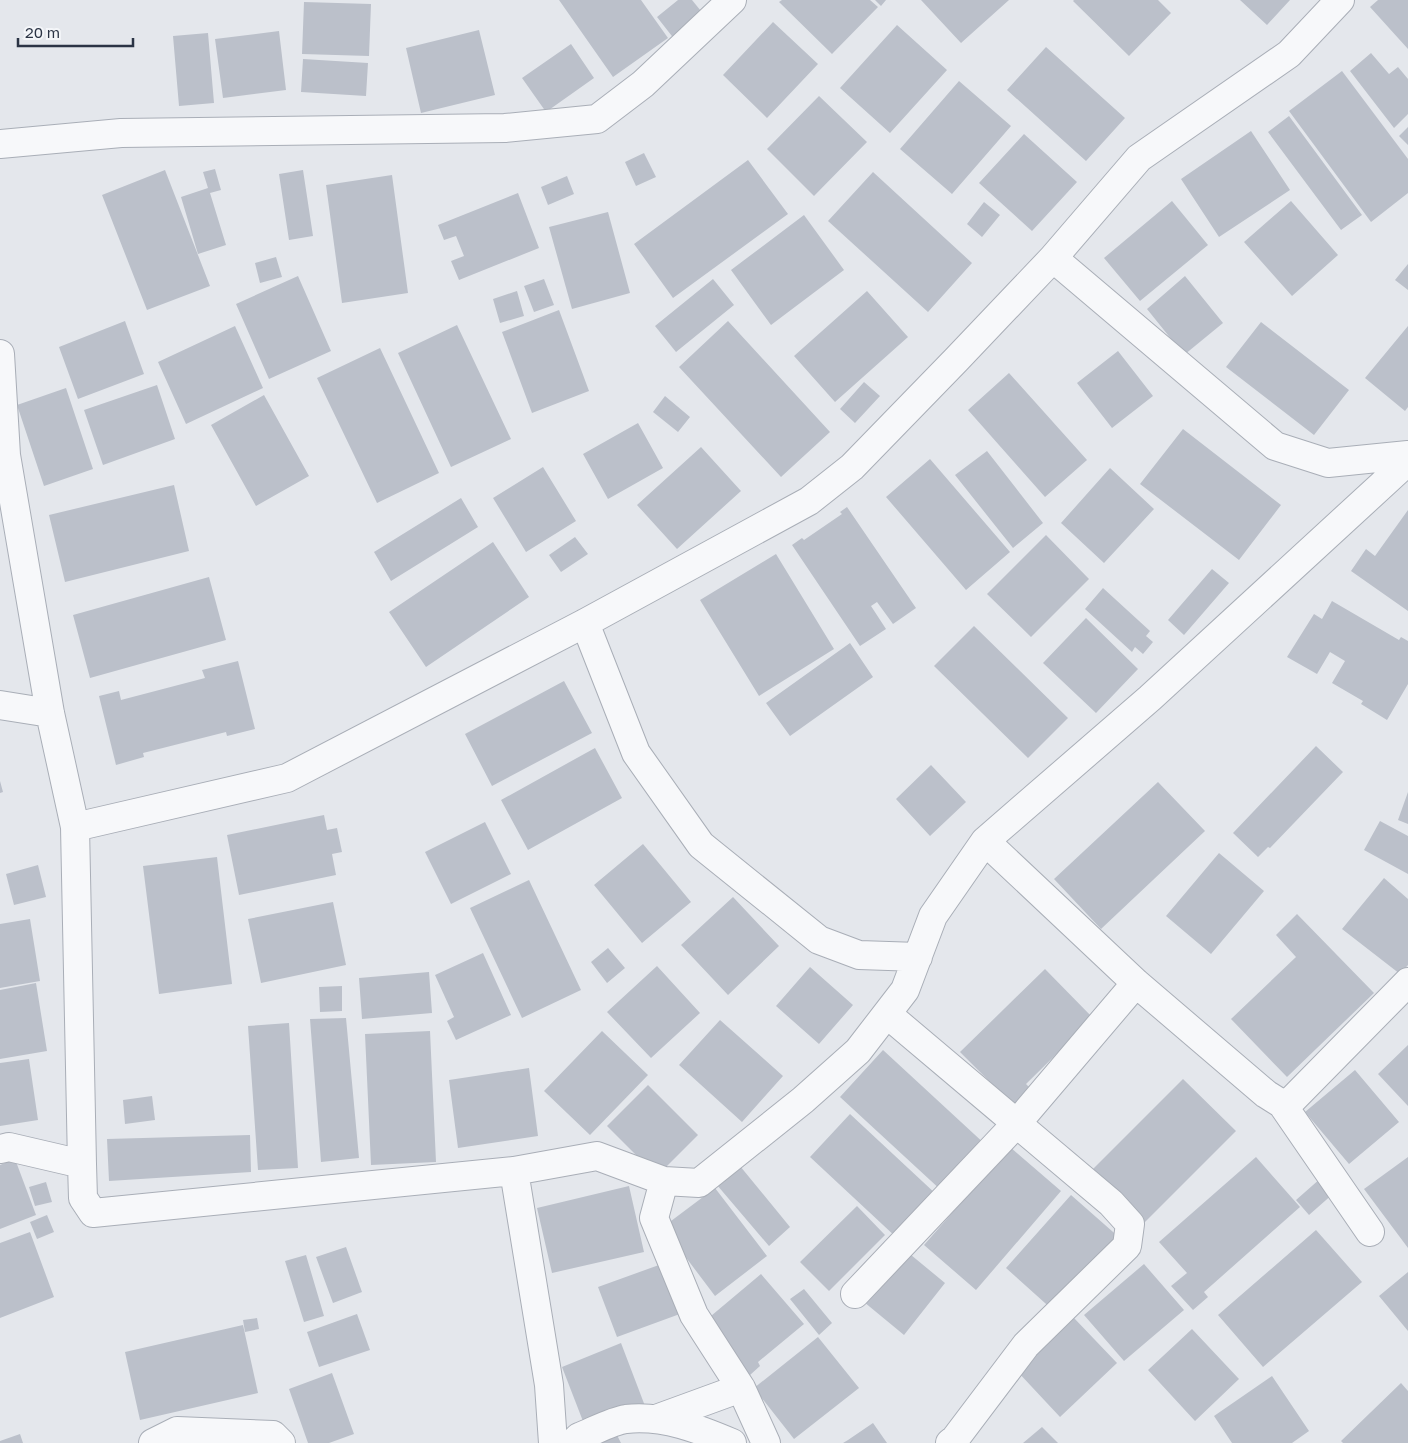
<svg xmlns="http://www.w3.org/2000/svg" width="1408" height="1443" font-family="'Golos Text',sans-serif">
	<style>
		.building { fill: #bbc0ca }
		.lines { fill: none; stroke-linecap: round; stroke-linejoin: round }
		.minor-casing { stroke: #a9aeb7; stroke-width: 30 }
		.minor { stroke: #f7f8fa; stroke-width: 28 }
	</style>
	<rect width="100%" height="100%" fill="#e4e7ec"/>
	<path class="building" d="M 559,0 L 641,0 L 668,38 L 613,77 Z
		M 678,0 L 692,0 L 705,16 L 675,40 L 657,17 Z
		M 782,0 L 870,0 L 878,7 L 832,54 L 779,2 Z
		M 875,0 L 886,0 L 881,6 Z
		M 921,0 L 1009,0 L 961,43 Z
		M 1074,0 L 1158,0 L 1171,13 L 1129,56 L 1073,1 Z
		M 1240,0 L 1290,0 L 1267,25 Z
		M 1378,0 L 1408,0 L 1408,49 L 1370,7 Z
		M 304,2 L 371,4 L 369,56 L 302,54 Z
		M 773,22 L 818,64 L 767,118 L 723,75 Z
		M 897,25 L 947,70 L 890,133 L 840,88 Z
		M 479,30 L 495,95 L 421,113 L 406,48 Z
		M 279,31 L 286,90 L 223,98 L 215,39 Z
		M 208,33 L 214,103 L 179,106 L 173,36 Z
		M 571,44 L 594,78 L 546,112 L 522,78 Z
		M 1046,47 L 1125,118 L 1086,161 L 1007,90 Z
		M 1371,53 L 1389,74 L 1398,67 L 1408,79 L 1408,114 L 1394,128 L 1350,71 Z
		M 303,59 L 368,63 L 366,96 L 301,92 Z
		M 1342,71 L 1408,159 L 1408,193 L 1371,222 L 1289,111 Z
		M 959,81 L 1011,126 L 952,194 L 900,149 Z
		M 819,96 L 867,142 L 814,196 L 767,149 Z
		M 1289,116 L 1362,215 L 1341,230 L 1268,132 Z
		M 1408,127 L 1408,145 L 1399,136 Z
		M 1251,131 L 1290,190 L 1219,237 L 1181,179 Z
		M 1024,134 L 1077,182 L 1032,231 L 979,183 Z
		M 644,153 L 656,177 L 636,186 L 625,162 Z
		M 748,160 L 788,214 L 673,298 L 634,244 Z
		M 215,169 L 221,190 L 210,193 L 226,245 L 198,254 L 181,197 L 208,188 L 203,172 Z
		M 165,170 L 210,286 L 147,310 L 102,195 Z
		M 303,170 L 313,236 L 289,240 L 279,174 Z
		M 873,172 L 972,263 L 928,312 L 828,221 Z
		M 392,175 L 408,293 L 342,303 L 326,185 Z
		M 567,176 L 574,194 L 548,205 L 541,187 Z
		M 518,193 L 539,248 L 459,280 L 451,261 L 464,256 L 456,236 L 444,240 L 438,225 Z
		M 1172,201 L 1208,245 L 1140,301 L 1104,258 Z
		M 1291,201 L 1338,255 L 1292,296 L 1244,242 Z
		M 984,202 L 1000,215 L 982,237 L 967,224 Z
		M 608,212 L 630,293 L 572,309 L 549,227 Z
		M 804,215 L 844,270 L 771,325 L 731,270 Z
		M 276,257 L 282,277 L 260,283 L 255,263 Z
		M 1408,264 L 1408,290 L 1395,280 Z
		M 298,276 L 331,351 L 269,379 L 236,304 Z
		M 1185,276 L 1223,323 L 1184,355 L 1147,309 Z
		M 544,279 L 554,305 L 534,312 L 524,286 Z
		M 713,279 L 734,305 L 676,352 L 655,326 Z
		M 517,291 L 524,316 L 500,323 L 493,299 Z
		M 867,291 L 908,337 L 835,402 L 794,356 Z
		M 559,310 L 589,391 L 532,413 L 502,332 Z
		M 125,321 L 144,374 L 78,399 L 59,347 Z
		M 728,321 L 830,432 L 781,477 L 679,367 Z
		M 1261,322 L 1349,390 L 1314,435 L 1226,367 Z
		M 457,325 L 511,439 L 451,467 L 398,353 Z
		M 235,326 L 263,388 L 186,424 L 158,362 Z
		M 1408,326 L 1408,407 L 1405,411 L 1365,378 Z
		M 380,348 L 439,473 L 377,503 L 317,378 Z
		M 1118,351 L 1153,396 L 1112,428 L 1077,383 Z
		M 1009,373 L 1087,460 L 1045,497 L 968,410 Z
		M 864,382 L 880,396 L 855,423 L 840,409 Z
		M 157,385 L 175,439 L 103,465 L 84,410 Z
		M 66,388 L 93,469 L 44,486 L 17,405 Z
		M 264,395 L 309,476 L 256,506 L 211,425 Z
		M 665,396 L 690,417 L 678,432 L 653,412 Z
		M 638,423 L 663,468 L 608,499 L 583,454 Z
		M 1183,429 L 1281,505 L 1239,560 L 1140,484 Z
		M 701,447 L 741,491 L 677,549 L 637,505 Z
		M 987,451 L 1043,523 L 1013,548 L 955,475 Z
		M 930,459 L 1010,552 L 966,590 L 886,497 Z
		M 543,467 L 576,521 L 526,552 L 493,498 Z
		M 1110,468 L 1154,509 L 1104,563 L 1061,523 Z
		M 174,485 L 189,551 L 65,582 L 49,515 Z
		M 461,498 L 478,527 L 391,581 L 374,552 Z
		M 847,507 L 916,608 L 893,624 L 877,602 L 871,606 L 886,629 L 860,646 L 792,545 L 802,538 L 804,540 L 842,514 L 840,512 Z
		M 1408,510 L 1408,611 L 1351,571 L 1366,549 L 1375,556 Z
		M 1046,535 L 1089,579 L 1031,637 L 987,594 Z
		M 575,537 L 588,554 L 561,572 L 549,555 Z
		M 493,542 L 529,597 L 426,667 L 389,612 Z
		M 776,554 L 834,649 L 759,696 L 700,600 Z
		M 1212,569 L 1229,583 L 1184,635 L 1168,620 Z
		M 209,577 L 226,640 L 90,678 L 73,615 Z
		M 1103,588 L 1150,631 L 1146,636 L 1153,642 L 1143,654 L 1135,647 L 1132,652 L 1085,609 Z
		M 1332,601 L 1399,640 L 1401,637 L 1408,641 L 1408,684 L 1387,720 L 1361,704 L 1363,701 L 1332,683 L 1345,661 L 1330,652 L 1317,674 L 1287,657 L 1314,614 L 1322,619 Z
		M 1086,618 L 1138,669 L 1096,713 L 1043,663 Z
		M 974,626 L 1068,718 L 1028,758 L 934,666 Z
		M 850,643 L 873,677 L 790,736 L 766,703 Z
		M 238,661 L 255,729 L 227,736 L 226,732 L 143,753 L 144,757 L 116,765 L 99,696 L 119,691 L 121,700 L 205,678 L 202,670 Z
		M 564,681 L 592,733 L 492,786 L 465,734 Z
		M 1316,746 L 1343,772 L 1270,848 L 1268,847 L 1258,857 L 1233,833 Z
		M 595,748 L 622,798 L 528,850 L 501,800 Z
		M 931,765 L 966,802 L 930,836 L 896,799 Z
		M 0,781 L 3,792 L 0,793 Z
		M 1158,782 L 1205,831 L 1101,929 L 1054,879 Z
		M 1408,792 L 1408,824 L 1398,820 Z
		M 324,815 L 327,830 L 337,828 L 342,852 L 332,854 L 336,875 L 239,895 L 227,835 Z
		M 1380,821 L 1408,836 L 1408,874 L 1364,850 Z
		M 485,822 L 511,874 L 451,904 L 425,852 Z
		M 643,844 L 691,902 L 642,943 L 594,885 Z
		M 1219,853 L 1264,891 L 1211,954 L 1166,916 Z
		M 217,857 L 232,984 L 159,994 L 143,866 Z
		M 38,865 L 46,897 L 14,905 L 6,874 Z
		M 1384,878 L 1408,899 L 1408,965 L 1400,974 L 1342,929 Z
		M 529,880 L 581,990 L 522,1018 L 470,908 Z
		M 733,897 L 779,946 L 728,995 L 681,945 Z
		M 333,902 L 346,965 L 261,983 L 248,919 Z
		M 1297,914 L 1374,993 L 1287,1077 L 1231,1019 L 1296,957 L 1276,935 Z
		M 30,919 L 40,981 L 0,988 L 0,924 Z
		M 608,948 L 625,968 L 607,983 L 591,962 Z
		M 483,953 L 511,1015 L 456,1040 L 447,1021 L 454,1017 L 435,975 Z
		M 657,966 L 700,1013 L 651,1058 L 607,1012 Z
		M 810,967 L 853,1005 L 819,1044 L 776,1006 Z
		M 1045,969 L 1093,1018 L 1026,1084 L 1035,1093 L 1018,1110 L 960,1052 Z
		M 429,972 L 432,1013 L 362,1019 L 359,978 Z
		M 36,983 L 47,1051 L 0,1059 L 0,990 Z
		M 342,986 L 342,1011 L 320,1012 L 319,987 Z
		M 346,1018 L 359,1158 L 321,1162 L 310,1019 Z
		M 720,1020 L 783,1076 L 742,1122 L 679,1065 Z
		M 289,1023 L 298,1168 L 258,1170 L 248,1026 Z
		M 430,1031 L 436,1162 L 371,1165 L 365,1034 Z
		M 602,1031 L 648,1075 L 590,1135 L 544,1091 Z
		M 1408,1045 L 1408,1106 L 1378,1074 Z
		M 883,1050 L 987,1146 L 943,1192 L 840,1097 Z
		M 29,1059 L 38,1120 L 0,1126 L 0,1063 Z
		M 529,1068 L 538,1136 L 458,1148 L 449,1080 Z
		M 1355,1070 L 1399,1122 L 1349,1164 L 1305,1112 Z
		M 1183,1079 L 1236,1131 L 1143,1224 L 1090,1172 Z
		M 648,1085 L 698,1135 L 657,1176 L 607,1126 Z
		M 152,1096 L 155,1120 L 125,1124 L 123,1100 Z
		M 850,1114 L 937,1195 L 897,1238 L 810,1157 Z
		M 250,1135 L 251,1172 L 109,1181 L 107,1139 Z
		M 1010,1147 L 1061,1191 L 976,1290 L 924,1245 Z
		M 1256,1157 L 1300,1207 L 1204,1292 L 1208,1297 L 1193,1310 L 1171,1286 L 1187,1273 L 1159,1242 Z
		M 1408,1157 L 1408,1248 L 1364,1189 Z
		M 15,1159 L 36,1215 L 0,1229 L 0,1165 Z
		M 740,1166 L 790,1227 L 769,1246 L 717,1185 Z
		M 1321,1178 L 1334,1193 L 1309,1215 L 1296,1200 Z
		M 46,1182 L 52,1202 L 35,1206 L 29,1187 Z
		M 629,1186 L 644,1252 L 552,1273 L 537,1208 Z
		M 715,1188 L 767,1256 L 715,1296 L 663,1227 Z
		M 1071,1195 L 1121,1239 L 1055,1312 L 1006,1268 Z
		M 857,1206 L 885,1235 L 829,1291 L 800,1262 Z
		M 47,1215 L 54,1232 L 37,1239 L 30,1222 Z
		M 1316,1230 L 1362,1282 L 1263,1367 L 1218,1315 Z
		M 30,1232 L 54,1297 L 0,1318 L 0,1243 Z
		M 346,1247 L 362,1292 L 333,1303 L 316,1257 Z
		M 905,1250 L 945,1283 L 904,1335 L 864,1302 Z
		M 306,1255 L 324,1316 L 304,1322 L 285,1261 Z
		M 670,1261 L 688,1311 L 617,1337 L 598,1287 Z
		M 1144,1264 L 1184,1310 L 1124,1361 L 1084,1315 Z
		M 1408,1272 L 1408,1331 L 1379,1296 Z
		M 761,1274 L 804,1324 L 758,1362 L 760,1366 L 750,1375 L 705,1321 Z
		M 804,1289 L 832,1323 L 819,1335 L 790,1299 Z
		M 357,1314 L 370,1350 L 319,1367 L 307,1332 Z
		M 257,1318 L 259,1329 L 245,1332 L 243,1320 Z
		M 1074,1318 L 1117,1363 L 1060,1417 L 1017,1371 Z
		M 243,1325 L 258,1393 L 140,1420 L 125,1352 Z
		M 1192,1329 L 1239,1379 L 1195,1421 L 1148,1370 Z
		M 818,1337 L 859,1388 L 794,1439 L 754,1388 Z
		M 621,1343 L 645,1406 L 586,1429 L 562,1367 Z
		M 332,1373 L 354,1434 L 329,1443 L 308,1443 L 289,1389 Z
		M 1272,1376 L 1309,1431 L 1292,1443 L 1232,1443 L 1214,1416 Z
		M 1401,1383 L 1408,1391 L 1408,1443 L 1343,1443 L 1341,1441 Z
		M 873,1423 L 887,1443 L 843,1443 L 848,1440 Z
		M 1042,1427 L 1058,1443 L 1023,1443 Z
		M 615,1431 L 621,1443 L 592,1443 Z
		M 20,1434 L 23,1443 L 0,1443 L 0,1441 Z"/>
	<g class="lines">
		<g class="minor-casing">
			<path id="minor" d="M 0,144 L 121,133 L 505,128 L 597,119 L 643,84 L 732,0
				M 1053,258 L 1275,446 L 1328,463 L 1408,455
				M 0,354 L 6,455 L 50,713 L 75,827 L 82,1164 L 83,1198 L 93,1213 L 514,1171 L 597,1156 L 664,1181 L 699,1183 L 803,1100 L 858,1051 L 905,990 L 933,916 L 985,841 L 1150,698 L 1408,461
				M 585,623 L 636,753 L 701,845 L 819,940 L 859,955 L 918,957
				M 0,705 L 50,713
				M 75,827 L 287,778 L 585,623 L 809,501 L 852,467 L 956,360 L 1053,258 L 1139,158 L 1289,54 L 1340,0
				M 985,841 L 1136,983 L 1266,1094 L 1282,1104 L 1370,1232
				M 887,1014 L 1111,1203 L 1130,1224 L 1127,1246 L 1026,1345 L 955,1439 L 950,1443
				M 1282,1104 L 1292,1100 L 1408,982
				M 0,1149 L 9,1147 L 82,1164
				M 514,1171 L 549,1385 L 553,1443
				M 664,1181 L 654,1218 L 694,1315 L 741,1388 L 766,1443
				M 855,1294 L 1017,1123 L 1136,983
				M 656,1419 L 741,1388
				M 153,1443 L 177,1431 L 273,1435 L 281,1443
				M 573,1443 L 579,1437 C 592,1432 612,1421 626,1419 C 664,1415 699,1429 732,1443"/>
		</g>
		<use href="#minor" class="minor"/>
	</g>
	<path d="M18 38v8h115v-8" fill="none" stroke="#2b3445" stroke-width="2.5"/>
	<text x="25" y="38" font-size="15" fill="#2b3445" stroke="#f4f6f9" stroke-width="4" paint-order="stroke">20 m</text>
</svg>
